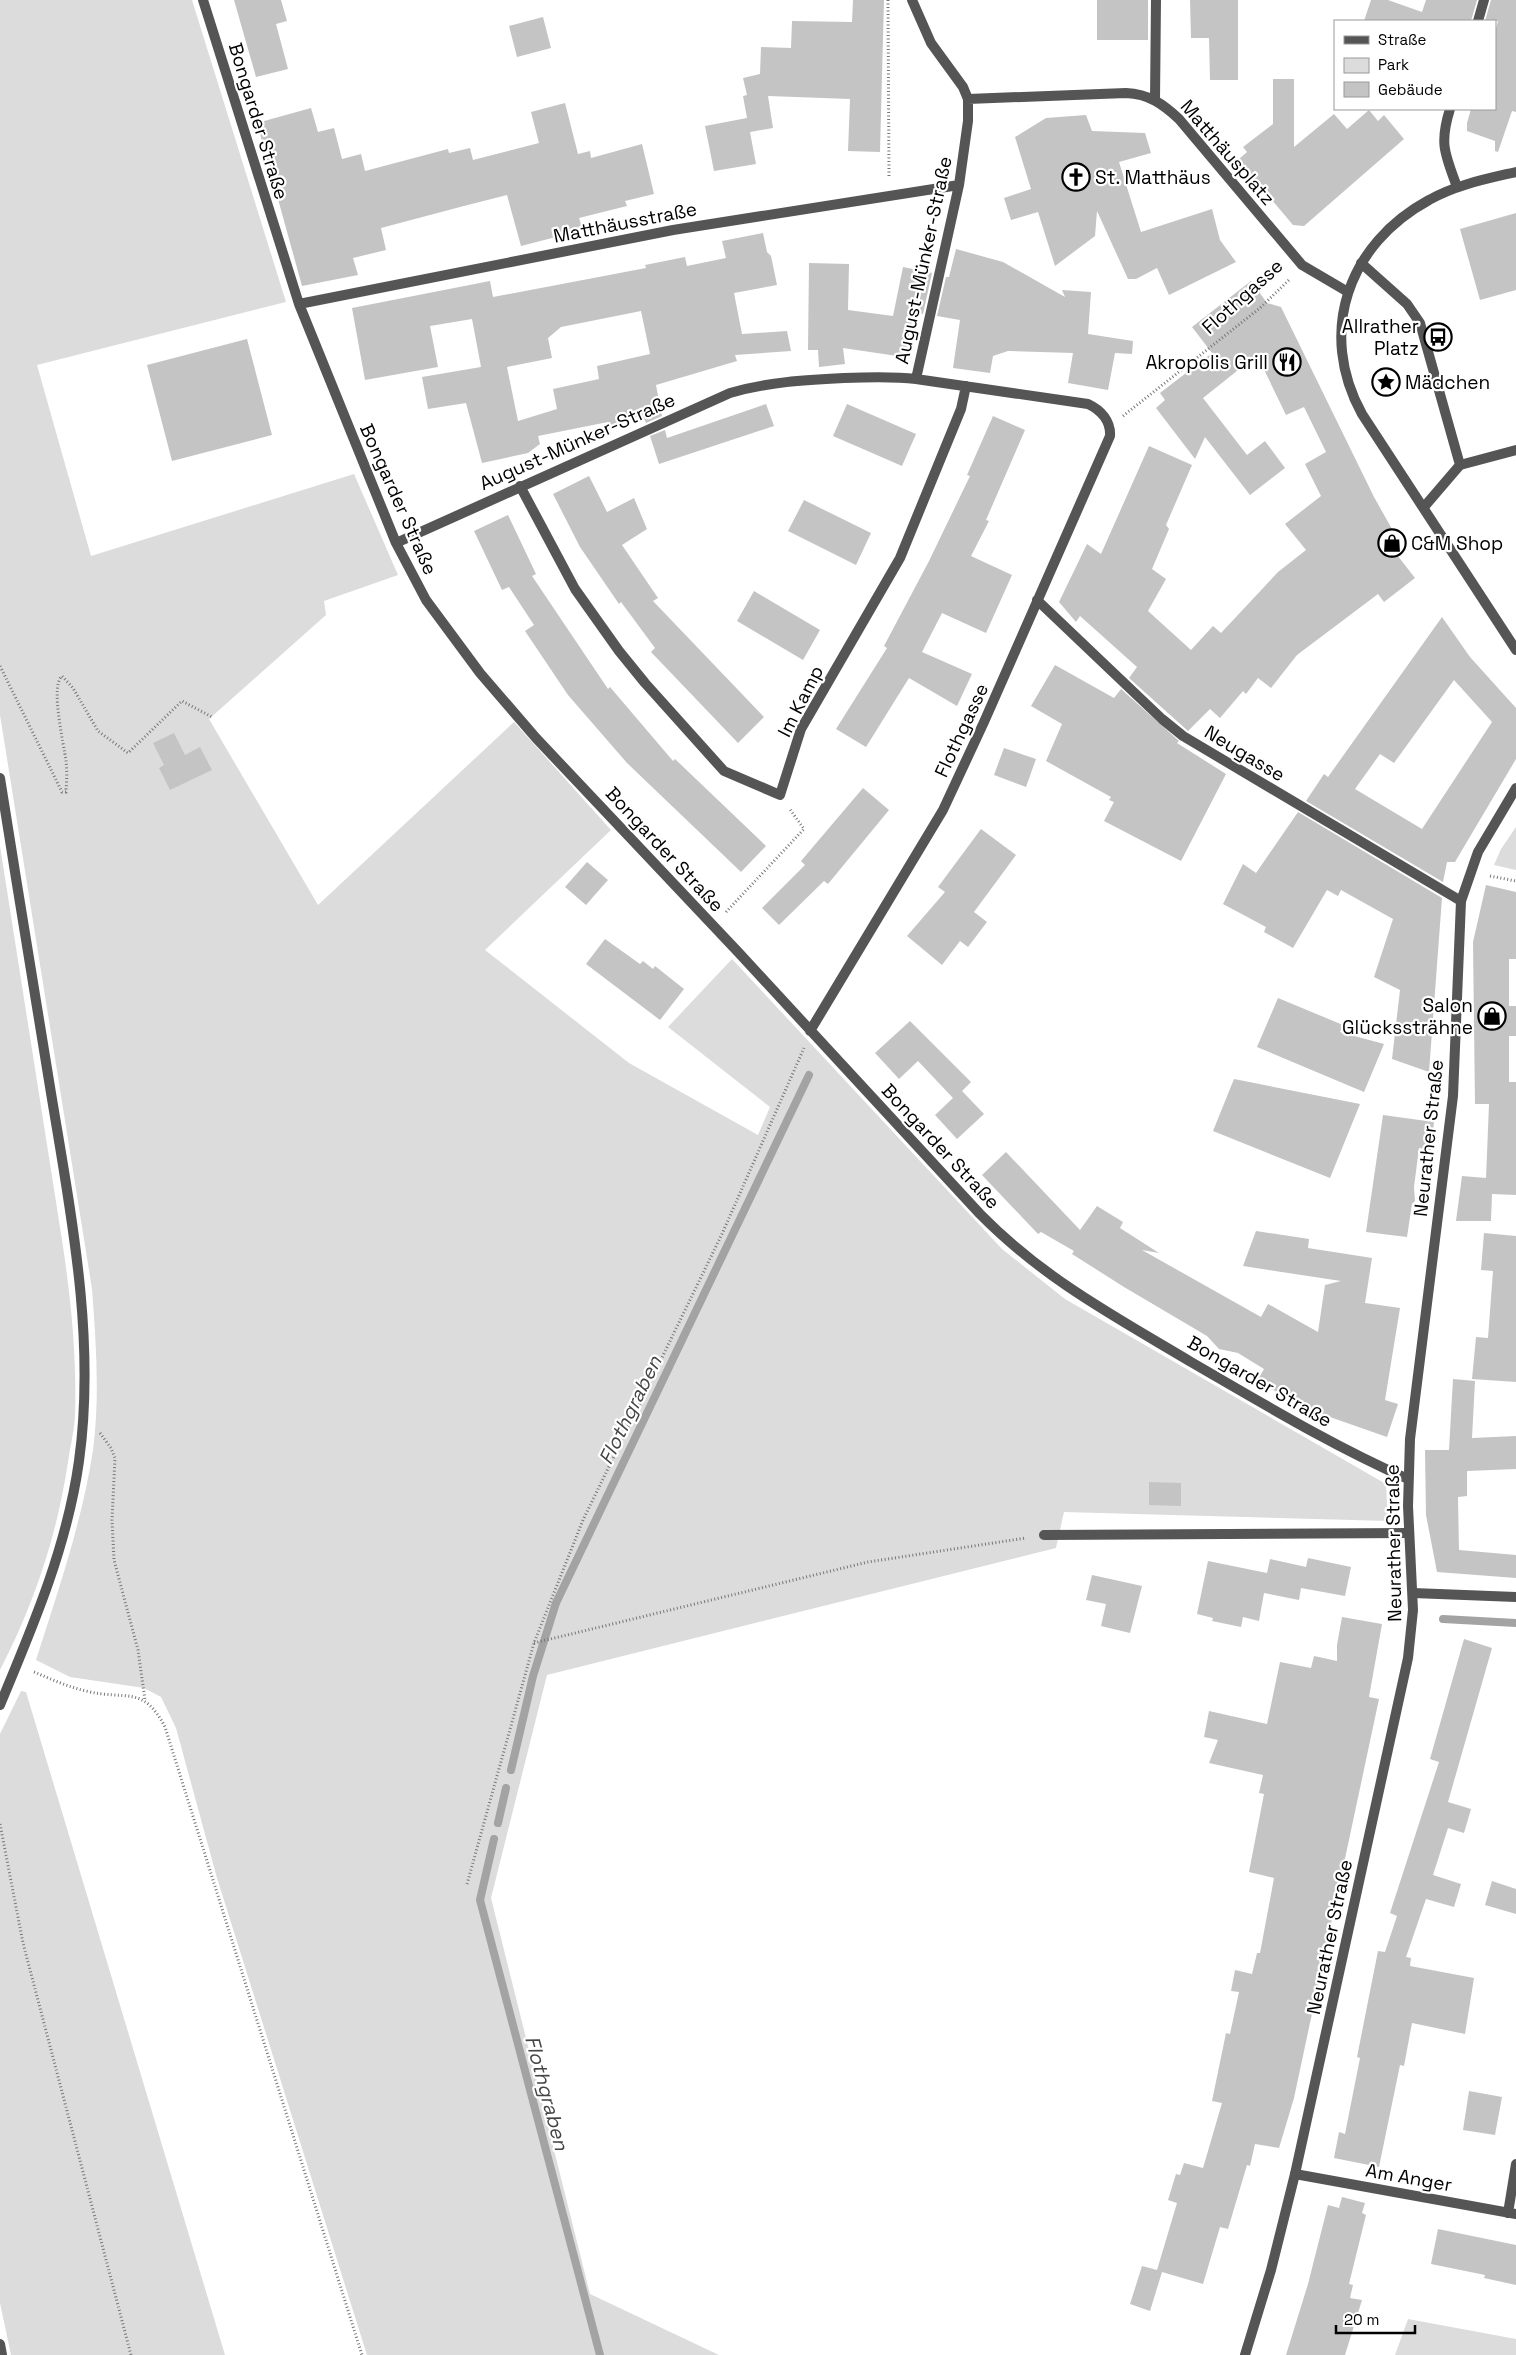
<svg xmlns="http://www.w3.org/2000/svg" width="1516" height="2355" font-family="'Space Grotesk',sans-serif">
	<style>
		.green { fill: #dcdcdc }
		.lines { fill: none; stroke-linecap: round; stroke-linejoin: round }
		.stream { stroke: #a3a3a3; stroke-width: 8 }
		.building { fill: #c4c4c4; fill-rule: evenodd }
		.path { stroke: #777; stroke-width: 3; stroke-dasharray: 1 2.5; stroke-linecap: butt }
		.service { stroke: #555; stroke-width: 10 }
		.minor { stroke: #555; stroke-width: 10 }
		.tertiary { stroke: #555; stroke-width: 10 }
		.labels { text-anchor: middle; stroke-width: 4.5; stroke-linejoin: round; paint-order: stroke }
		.street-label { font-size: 19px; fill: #000; stroke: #fff }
		.poi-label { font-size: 19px; fill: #000; stroke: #fff; text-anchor: start }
		.water-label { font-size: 20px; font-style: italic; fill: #444; stroke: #fff }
	</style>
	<rect width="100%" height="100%" fill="#fff"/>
	<path class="green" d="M 0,0 L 192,0 L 286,302 L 37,365 L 91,556 L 354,474 L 398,575 L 324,601 L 326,615 L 209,719 L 318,905 L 514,722 L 611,830 L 485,950 L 629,1063 L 758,1135 L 770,1107 L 668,1027 L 732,959 L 1002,1249 L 1065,1299 L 1386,1484 L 1388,1521 L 1064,1512 L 1056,1548 L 547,1675 L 491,1898 L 590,2294 L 719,2355 L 367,2355 L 217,1878 L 176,1728 L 161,1697 L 144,1688 L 70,1677 L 36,1660 C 58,1591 82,1522 93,1450 C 100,1396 96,1343 92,1289 L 0,715 Z
		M 1516,827 L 1516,870 L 1494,865 L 1501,849 Z
		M 0,846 L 62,1240 C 71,1299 77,1357 75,1417 C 74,1432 70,1447 68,1462 C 57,1536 34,1604 0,1670 Z
		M 21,1691 L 26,1692 L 225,2355 L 11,2355 L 0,2303 L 0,1734 Z
		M 1408,2319 L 1516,2339 L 1516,2355 L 1395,2355 Z"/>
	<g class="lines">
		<path class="stream" d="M 1443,1619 L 1516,1623
			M 511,1770 L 533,1676 L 556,1603 L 809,1075
			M 498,1823 L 506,1788
			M 494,1839 L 480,1900 L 600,2355"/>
	</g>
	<path class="building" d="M 234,0 L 281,0 L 287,21 L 276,24 L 288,69 L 256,77 Z
		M 853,0 L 884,0 L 880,152 L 848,151 L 850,99 L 768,96 L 773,128 L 750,132 L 756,164 L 714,171 L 705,126 L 747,118 L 743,96 L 747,95 L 743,78 L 760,74 L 761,47 L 791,48 L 792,21 L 852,22 Z
		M 1097,0 L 1148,0 L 1148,40 L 1097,40 Z
		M 1190,0 L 1238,0 L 1238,80 L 1210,80 L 1209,38 L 1191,38 Z
		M 1371,0 L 1388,0 L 1422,12 L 1426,0 L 1477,0 L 1471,21 L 1364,21 Z
		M 1491,0 L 1516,0 L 1516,112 L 1512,111 L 1498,152 L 1495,151 L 1495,141 L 1467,131 L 1467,123 L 1471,109 L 1495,109 L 1495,32 L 1498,21 L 1485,21 Z
		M 543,17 L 551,48 L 517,57 L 509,26 Z
		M 1273,79 L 1294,79 L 1294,147 L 1334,114 L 1347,129 L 1369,110 L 1378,121 L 1384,115 L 1404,139 L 1304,226 L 1293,225 L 1238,160 L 1247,152 L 1243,147 L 1273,124 Z
		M 565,103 L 578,154 L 590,151 L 591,158 L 642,144 L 654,194 L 625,201 L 627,206 L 579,218 L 583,230 L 521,246 L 507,195 L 460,207 L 381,228 L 386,250 L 353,258 L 358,275 L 302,286 L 257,123 L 311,108 L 318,132 L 334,128 L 342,159 L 361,154 L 365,171 L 448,149 L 449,153 L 470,148 L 473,160 L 539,143 L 531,112 Z
		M 1086,115 L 1092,131 L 1145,133 L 1151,153 L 1119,162 L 1141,232 L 1212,209 L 1220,240 L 1236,262 L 1169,295 L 1157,268 L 1136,279 L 1128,279 L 1097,211 L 1095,236 L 1055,266 L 1038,212 L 1011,220 L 1004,198 L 1031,189 L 1015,137 L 1046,118 Z
		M 1516,213 L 1516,290 L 1480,300 L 1460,229 Z
		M 763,233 L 767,252 L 771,256 L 777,285 L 734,293 L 742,334 L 787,331 L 791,351 L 735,355 L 737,361 L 656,385 L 662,416 L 646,423 L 642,414 L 610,430 L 608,422 L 538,436 L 540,444 L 528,453 L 482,463 L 466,403 L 428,409 L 422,377 L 481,367 L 472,319 L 430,326 L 438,367 L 365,380 L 352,308 L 490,281 L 493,297 L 646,268 L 645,265 L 685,257 L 687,266 L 726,258 L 722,241 ZM 641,311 L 650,354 L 597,366 L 599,379 L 553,389 L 557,409 L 518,421 L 507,367 L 552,358 L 548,338 L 561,327 Z
		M 956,249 L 1003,262 L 1065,297 L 1062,290 L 1091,292 L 1088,334 L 1133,341 L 1132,354 L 1115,353 L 1108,390 L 1068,383 L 1073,353 L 1008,351 L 993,356 L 990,373 L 953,368 L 960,320 L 937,316 L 946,277 L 949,277 Z
		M 809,263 L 849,264 L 848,310 L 893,316 L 903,267 L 932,273 L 923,314 L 914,313 L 904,357 L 843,348 L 845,364 L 819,367 L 818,350 L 808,350 Z
		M 1251,281 L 1267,303 L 1281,307 L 1374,497 L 1401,545 L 1394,551 L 1415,578 L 1384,602 L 1378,594 L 1297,655 L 1271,688 L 1258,678 L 1246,694 L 1243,691 L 1220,718 L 1210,709 L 1188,731 L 1129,678 L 1137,667 L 1080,616 L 1076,622 L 1059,602 L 1087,544 L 1101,554 L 1149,446 L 1192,465 L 1166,525 L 1169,529 L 1152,569 L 1166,579 L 1148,611 L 1191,650 L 1213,626 L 1221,633 L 1278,572 L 1306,550 L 1285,524 L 1321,496 L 1305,464 L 1326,452 L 1304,407 L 1286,415 L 1257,355 L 1203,398 L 1247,455 L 1265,441 L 1285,468 L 1250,495 L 1205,437 L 1195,459 L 1156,408 L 1165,400 L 1160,393 L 1212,353 L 1192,327 Z
		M 247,339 L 272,435 L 172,461 L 147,365 Z
		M 766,404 L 774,426 L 659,464 L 650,436 L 665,430 L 667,438 Z
		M 847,404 L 916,434 L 902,466 L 833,436 Z
		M 993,416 L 1025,430 L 986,520 L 989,521 L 971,556 L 1012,575 L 986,633 L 942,613 L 922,652 L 972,674 L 957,706 L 909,678 L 866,747 L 836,729 L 887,648 L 884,646 L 929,561 L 970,476 L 967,475 Z
		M 589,476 L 607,512 L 634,498 L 647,529 L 622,545 L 658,598 L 653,601 L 764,717 L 738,743 L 651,652 L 655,648 L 621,602 L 619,604 L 580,547 L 553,494 Z
		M 804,500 L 871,533 L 856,565 L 788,531 Z
		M 508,515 L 536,574 L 532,576 L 608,689 L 610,687 L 673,761 L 675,759 L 766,846 L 741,872 L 627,763 L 568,695 L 525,631 L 534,625 L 509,587 L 502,590 L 474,531 Z
		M 754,591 L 820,630 L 803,660 L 737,621 Z
		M 1442,617 L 1470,657 L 1516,708 L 1516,759 L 1455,862 L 1447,862 L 1443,882 L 1306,801 L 1324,774 L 1328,777 ZM 1454,680 L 1492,722 L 1422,829 L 1355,789 L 1380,754 L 1394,763 Z
		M 1055,665 L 1114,698 L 1121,689 L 1179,741 L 1177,743 L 1226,774 L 1181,861 L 1104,821 L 1114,802 L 1109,800 L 1111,797 L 1046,761 L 1062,724 L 1031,706 Z
		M 174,733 L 185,755 L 200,747 L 212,770 L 170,790 L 159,768 L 164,765 L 153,743 Z
		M 1004,748 L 1036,759 L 1026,787 L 994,775 Z
		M 863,788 L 889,810 L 828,884 L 824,881 L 779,925 L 762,908 L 805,865 L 801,861 Z
		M 1298,812 L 1442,898 L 1429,1072 L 1392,1059 L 1400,990 L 1374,977 L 1393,919 L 1341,890 L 1338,896 L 1327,890 L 1293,948 L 1264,932 L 1266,927 L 1223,904 L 1243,864 L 1256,873 Z
		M 981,829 L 1016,855 L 974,912 L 987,922 L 968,947 L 960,941 L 942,965 L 907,936 L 945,892 L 938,887 Z
		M 587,862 L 608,880 L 586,905 L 565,887 Z
		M 1486,885 L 1516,892 L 1516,959 L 1509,959 L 1509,1006 L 1516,1006 L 1516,1036 L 1509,1036 L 1509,1082 L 1516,1082 L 1516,1195 L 1492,1194 L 1491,1221 L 1456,1221 L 1462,1176 L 1486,1178 L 1489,1104 L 1475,1104 L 1473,942 Z
		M 605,939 L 640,964 L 643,961 L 653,969 L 655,966 L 684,989 L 660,1020 L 586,964 Z
		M 1278,998 L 1343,1025 L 1340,1032 L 1384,1044 L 1364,1092 L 1257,1047 Z
		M 910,1021 L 971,1082 L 962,1091 L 984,1114 L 957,1139 L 935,1115 L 953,1098 L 918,1061 L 899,1079 L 875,1053 Z
		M 1234,1079 L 1360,1104 L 1330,1178 L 1213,1131 Z
		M 1383,1115 L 1434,1122 L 1431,1150 L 1419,1148 L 1414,1187 L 1415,1201 L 1412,1204 L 1407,1237 L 1366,1232 Z
		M 1006,1152 L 1080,1230 L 1097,1206 L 1123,1222 L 1120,1228 L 1159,1253 L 1142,1250 L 1261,1317 L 1268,1304 L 1318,1332 L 1325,1285 L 1341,1281 L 1243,1266 L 1256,1231 L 1309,1239 L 1308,1248 L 1372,1258 L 1365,1303 L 1400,1308 L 1385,1400 L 1398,1404 L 1387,1437 L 1307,1409 L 1257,1381 L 1264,1369 L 1238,1353 L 1219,1349 L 1207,1336 L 1124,1287 L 1072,1254 L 1074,1251 L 1041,1232 L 1038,1234 L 982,1175 Z
		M 1484,1233 L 1516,1236 L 1516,1382 L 1472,1379 L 1476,1337 L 1488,1338 L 1493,1271 L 1481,1270 Z
		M 1453,1379 L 1475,1381 L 1472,1438 L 1516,1436 L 1516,1469 L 1467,1471 L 1467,1496 L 1458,1497 L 1459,1550 L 1516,1555 L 1516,1578 L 1437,1572 L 1426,1515 L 1425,1450 L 1449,1450 Z
		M 1149,1482 L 1181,1483 L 1181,1506 L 1149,1505 Z
		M 1308,1558 L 1351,1567 L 1345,1596 L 1301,1588 L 1299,1600 L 1264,1593 L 1259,1621 L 1243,1617 L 1241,1627 L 1212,1621 L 1213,1618 L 1197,1614 L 1208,1561 L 1267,1573 L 1270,1559 L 1306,1567 Z
		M 1092,1575 L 1142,1586 L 1130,1633 L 1101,1626 L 1106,1604 L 1086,1600 Z
		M 1342,1617 L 1382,1624 L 1369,1697 L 1379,1699 L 1294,2098 L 1279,2148 L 1255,2144 L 1250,2166 L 1247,2165 L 1228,2229 L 1220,2227 L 1203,2284 L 1162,2272 L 1150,2311 L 1130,2304 L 1142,2266 L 1157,2270 L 1177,2203 L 1168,2200 L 1176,2174 L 1180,2175 L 1184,2163 L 1203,2168 L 1222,2103 L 1212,2101 L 1226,2033 L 1230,2034 L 1239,1992 L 1231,1991 L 1235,1970 L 1252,1974 L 1257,1953 L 1260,1953 L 1274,1878 L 1249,1872 L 1264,1794 L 1259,1793 L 1263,1775 L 1209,1763 L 1218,1740 L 1204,1737 L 1209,1711 L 1267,1724 L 1280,1662 L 1311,1668 L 1314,1656 L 1337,1661 L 1337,1645 Z
		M 1464,1639 L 1492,1648 L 1448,1802 L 1471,1809 L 1464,1833 L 1448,1828 L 1433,1875 L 1461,1884 L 1454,1907 L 1426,1899 L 1406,1957 L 1411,1958 L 1410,1966 L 1474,1978 L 1465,2034 L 1412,2023 L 1404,2066 L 1400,2065 L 1379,2167 L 1334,2158 L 1339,2132 L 1345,2134 L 1360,2058 L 1357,2057 L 1378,1951 L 1385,1952 L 1397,1916 L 1390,1913 L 1439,1762 L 1430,1759 Z
		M 1492,1881 L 1516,1889 L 1516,1914 L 1485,1905 Z
		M 1469,2091 L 1502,2097 L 1495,2135 L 1463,2130 Z
		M 1342,2197 L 1365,2203 L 1362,2213 L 1366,2215 L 1349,2284 L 1353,2285 L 1350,2298 L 1362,2300 L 1345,2355 L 1286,2355 L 1308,2284 L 1328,2205 L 1339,2208 Z
		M 1438,2229 L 1516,2245 L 1516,2285 L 1484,2278 L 1485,2275 L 1431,2264 Z"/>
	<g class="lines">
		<path class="path" d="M 888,0 L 889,177
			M 1123,416 L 1260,308 L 1290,279
			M 0,666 L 62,792 L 66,792 L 66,789 C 67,780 67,770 66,761 C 64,745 50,686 62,676 L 73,688 L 98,731 L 128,753 L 182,701 L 212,717
			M 1490,876 L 1516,881
			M 726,912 L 804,829 L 789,808
			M 100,1433 L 111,1448 L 115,1458 L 112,1520 L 114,1560 L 138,1650 L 145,1700
			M 534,1643 L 868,1562 L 1026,1538
			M 34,1672 C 51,1679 68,1687 86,1691 C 125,1701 143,1684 165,1727 L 362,2355
			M 0,1824 L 23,1943 L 131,2355
			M 467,1884 L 534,1643 L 583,1520 L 722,1234 L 804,1048"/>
		<path class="service" d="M 1155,100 L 1156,0
			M 1460,465 L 1516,450
			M 0,778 C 17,883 33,988 51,1093 C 71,1214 96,1339 79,1461 C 67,1547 33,1626 0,1705
			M 1044,1535 L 1409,1533
			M 1508,2213 L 1516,2164
			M 0,2344 L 2,2355"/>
		<path class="minor" d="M 203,0 L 299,304 L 396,543 L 426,600 L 480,673 L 536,738 L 739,953 L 980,1214 C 1044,1279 1114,1316 1191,1362 C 1262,1403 1333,1446 1408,1479
			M 1478,21 L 1484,0
			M 968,99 L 1126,93 C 1149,94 1163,104 1179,119 L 1302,265 L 1348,292
			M 1450,109 C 1439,144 1445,154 1457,187
			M 1361,263 L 1407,304 L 1420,323 L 1460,465 L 1424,507
			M 299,304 L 673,230 L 959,185
			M 520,486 L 575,589 L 619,651 L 645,683 L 724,771 L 780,795 L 801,729 L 900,558 L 961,409 L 966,386
			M 396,543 L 730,393 C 768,382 804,380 844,378 C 868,377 892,376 916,379 L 959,185 L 968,121 L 968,99 L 963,87 L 931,43 L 912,0
			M 1037,600 L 1162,719 L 1183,736 L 1461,901
			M 810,1031 L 943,810 L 984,722 L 1110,436 C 1111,421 1101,410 1088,404 L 916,379
			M 1413,1593 L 1516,1597
			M 1295,2174 L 1516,2214"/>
		<path class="tertiary" d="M 1516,172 C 1486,179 1455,185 1429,200 C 1348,244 1317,332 1362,414 L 1516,650
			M 1245,2355 L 1271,2270 L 1295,2174 L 1408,1658 L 1413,1610 L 1408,1506 L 1410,1439 L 1453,1096 L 1461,901 L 1478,852 L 1516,788"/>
	</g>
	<defs>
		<g id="church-ring" transform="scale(1.4375)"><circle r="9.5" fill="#fff" stroke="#000" stroke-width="1.5"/><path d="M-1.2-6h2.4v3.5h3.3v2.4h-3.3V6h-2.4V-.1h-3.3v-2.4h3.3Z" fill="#000"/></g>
		<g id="bus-ring" transform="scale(1.4375)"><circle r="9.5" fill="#fff" stroke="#000" stroke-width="1.5"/><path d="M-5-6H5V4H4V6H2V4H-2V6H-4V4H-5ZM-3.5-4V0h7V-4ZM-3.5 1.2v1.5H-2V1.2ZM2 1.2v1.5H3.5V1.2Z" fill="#000"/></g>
		<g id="restaurant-ring" transform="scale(1.4375)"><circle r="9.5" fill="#fff" stroke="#000" stroke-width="1.5"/><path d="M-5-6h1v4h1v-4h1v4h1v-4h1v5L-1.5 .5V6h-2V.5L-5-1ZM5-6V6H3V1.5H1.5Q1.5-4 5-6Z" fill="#000"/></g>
		<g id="sight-ring" transform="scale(1.4375)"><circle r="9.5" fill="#fff" stroke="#000" stroke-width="1.5"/><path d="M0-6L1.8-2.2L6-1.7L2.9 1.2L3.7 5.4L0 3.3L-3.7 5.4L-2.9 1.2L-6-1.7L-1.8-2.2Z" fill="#000"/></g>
		<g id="shop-ring" transform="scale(1.4375)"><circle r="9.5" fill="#fff" stroke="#000" stroke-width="1.5"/><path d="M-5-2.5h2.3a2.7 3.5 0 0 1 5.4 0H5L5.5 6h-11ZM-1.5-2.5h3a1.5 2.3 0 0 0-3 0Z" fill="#000"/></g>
	</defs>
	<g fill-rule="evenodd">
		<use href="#church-ring" x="1076" y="177"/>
		<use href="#bus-ring" x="1438" y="337"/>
		<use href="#restaurant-ring" x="1287" y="362"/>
		<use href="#sight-ring" x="1386" y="382"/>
		<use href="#shop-ring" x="1392" y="543"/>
		<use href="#shop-ring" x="1492" y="1016"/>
	</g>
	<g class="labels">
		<g class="street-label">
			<text transform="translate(259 121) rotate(73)" y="7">Bongarder Straße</text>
			<text transform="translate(1228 152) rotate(49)" y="7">Matthäusplatz</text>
			<text transform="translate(625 222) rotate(-11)" y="7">Matthäusstraße</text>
			<text transform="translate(923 260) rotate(-78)" y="7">August-Münker-Straße</text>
			<text transform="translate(1242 296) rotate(-42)" y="7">Flothgasse</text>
			<text transform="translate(577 441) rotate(-24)" y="7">August-Münker-Straße</text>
			<text transform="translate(399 499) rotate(66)" y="7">Bongarder Straße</text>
			<text transform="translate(800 701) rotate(-63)" y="7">Im Kamp</text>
			<text transform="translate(961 730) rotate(-65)" y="7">Flothgasse</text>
			<text transform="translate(1245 753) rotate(31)" y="7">Neugasse</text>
			<text transform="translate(665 849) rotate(47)" y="7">Bongarder Straße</text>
			<text transform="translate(1428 1138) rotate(-84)" y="7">Neurather Straße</text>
			<text transform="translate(941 1146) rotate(47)" y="7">Bongarder Straße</text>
			<text transform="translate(1260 1381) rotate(30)" y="7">Bongarder Straße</text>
			<text transform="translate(1393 1543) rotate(-91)" y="7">Neurather Straße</text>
			<text transform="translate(1329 1937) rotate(-78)" y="7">Neurather Straße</text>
			<text transform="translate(1409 2177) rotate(10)" y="7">Am Anger</text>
		</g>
		<g class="poi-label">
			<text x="1095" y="184">St. Matthäus</text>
			<text x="1419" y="333" text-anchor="end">Allrather<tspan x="1419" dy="22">Platz</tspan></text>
			<text x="1268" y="369" text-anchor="end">Akropolis Grill</text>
			<text x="1405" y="389">Mädchen</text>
			<text x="1411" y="550">C&amp;M Shop</text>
			<text x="1473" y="1012" text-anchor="end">Salon<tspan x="1473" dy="22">Glückssträhne</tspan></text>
		</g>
		<g class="water-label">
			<text transform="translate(630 1410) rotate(-64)" y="7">Flothgraben</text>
			<text transform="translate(547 2093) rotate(75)" y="7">Flothgraben</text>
		</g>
	</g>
	<rect x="1334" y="20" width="162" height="90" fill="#ffffff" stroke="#999999"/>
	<rect x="1344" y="36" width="25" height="8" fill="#555555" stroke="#999999"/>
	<text x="1378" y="45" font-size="15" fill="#000000">Straße</text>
	<rect x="1344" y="58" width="25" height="15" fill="#dcdcdc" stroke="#999999"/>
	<text x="1378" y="70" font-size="15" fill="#000000">Park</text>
	<rect x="1344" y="82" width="25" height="15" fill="#c4c4c4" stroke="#999999"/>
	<text x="1378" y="95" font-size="15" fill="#000000">Gebäude</text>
	<path d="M1336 2325v8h79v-8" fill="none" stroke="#000000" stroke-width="2.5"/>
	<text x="1344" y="2325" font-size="15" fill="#000000" stroke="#ffffff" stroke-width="4" paint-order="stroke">20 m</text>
</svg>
